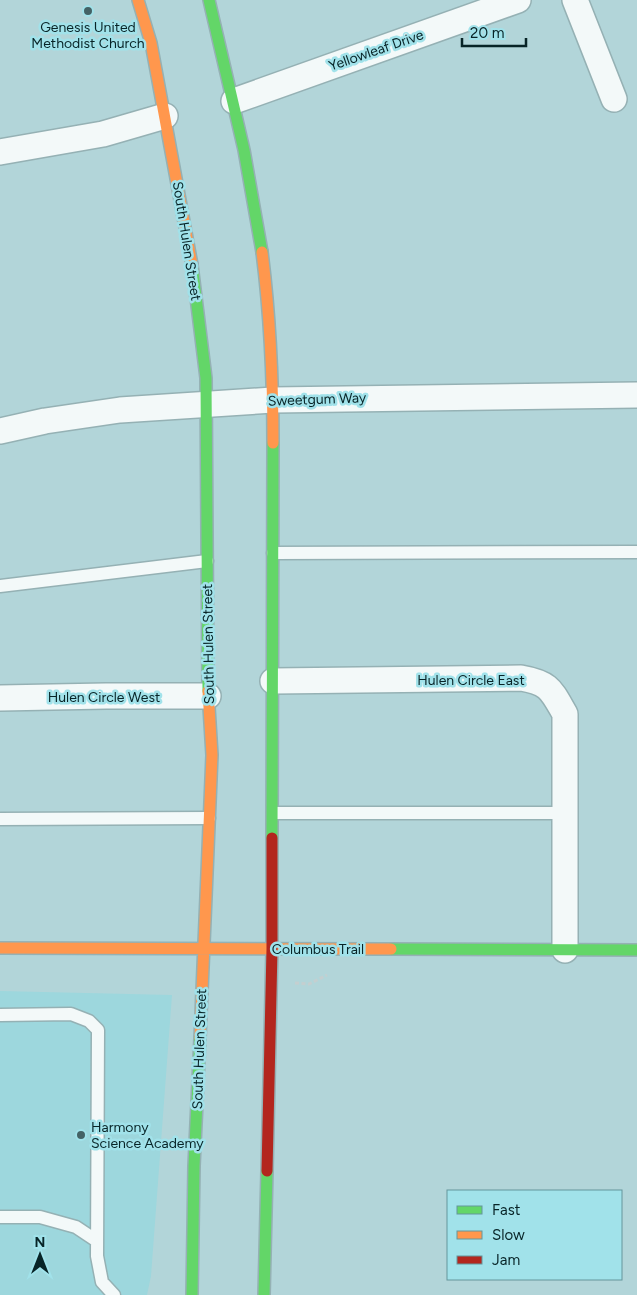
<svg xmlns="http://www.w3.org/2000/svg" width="637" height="1295" font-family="Figtree,sans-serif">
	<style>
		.built { fill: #9dd7dd }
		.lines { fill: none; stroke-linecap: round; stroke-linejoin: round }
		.lane-casing { stroke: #95b1b4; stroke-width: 15 }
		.street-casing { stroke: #95b1b4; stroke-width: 28 }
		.fast-casing { stroke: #95b1b4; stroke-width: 14 }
		.slow-casing { stroke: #95b1b4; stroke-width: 14 }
		.jam-casing { stroke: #95b1b4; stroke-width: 14 }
		.path { stroke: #c4cfd0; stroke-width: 3; stroke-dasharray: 4 2.5; stroke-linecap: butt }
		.lane { stroke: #f3f9f9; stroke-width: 12 }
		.street { stroke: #f3f9f9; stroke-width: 25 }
		.fast { stroke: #63d668; stroke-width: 11 }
		.slow { stroke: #ff974d; stroke-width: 11 }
		.jam { stroke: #b3261e; stroke-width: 11 }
		.poi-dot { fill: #446265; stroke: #a1e2ea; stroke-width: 2 }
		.labels { text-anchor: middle; stroke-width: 5; stroke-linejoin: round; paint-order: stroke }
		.poi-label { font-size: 14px; fill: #082427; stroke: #a1e2ea }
		.street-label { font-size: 14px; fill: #082427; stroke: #a1e2ea }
	</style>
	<rect width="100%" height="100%" fill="#b2d5d9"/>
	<path class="built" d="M 0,991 L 172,995 L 151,1276 L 147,1295 L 0,1295 Z"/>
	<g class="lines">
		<g class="lane-casing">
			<path id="lane" d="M 273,553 L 637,552
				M 0,586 L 207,561
				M 273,813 L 565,813
				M 0,819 L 209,818
				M 0,1015 L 71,1014 L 89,1021 L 98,1030 L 97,1256 L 102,1282 L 114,1295
				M 0,1217 L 40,1217 L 76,1227 L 97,1241"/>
		</g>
		<g class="street-casing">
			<path id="street" d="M 575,0 L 614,99
				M 234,101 L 518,0
				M 0,152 L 103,134 L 165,116
				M 0,431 L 45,421 L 120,410 L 273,400 L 637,395
				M 273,681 L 521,678 C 550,683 551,690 565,714 L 565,950
				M 0,698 L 106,696 L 208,696"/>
		</g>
		<g class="fast-casing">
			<path id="fast" d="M 209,0 L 244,150 L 262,252
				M 192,265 L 206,378 L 208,691
				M 272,838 L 273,443
				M 391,949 L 637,950
				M 192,1295 L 194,1166 L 200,1038
				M 264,1295 L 267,1171"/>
		</g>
		<g class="slow-casing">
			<path id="slow" d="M 138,0 L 151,43 L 192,265
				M 262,252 C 270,315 273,379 273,443
				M 0,948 L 391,949
				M 200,1038 L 212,755 L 208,691"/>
		</g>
		<g class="jam-casing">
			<path id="jam" d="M 267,1171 L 272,949 L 272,838"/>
		</g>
		<path class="path" d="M 295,983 L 309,984 L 327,975"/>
		<use href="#lane" class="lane"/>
		<use href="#street" class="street"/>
		<use href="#fast" class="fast"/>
		<use href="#slow" class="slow"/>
		<use href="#jam" class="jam"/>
	</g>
	<g class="poi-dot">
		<circle cx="88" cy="11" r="5"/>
		<circle cx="81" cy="1135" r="5"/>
	</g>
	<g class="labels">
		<g class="poi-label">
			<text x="88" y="32">Genesis United<tspan x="88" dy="16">Methodist Church</tspan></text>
			<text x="91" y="1132" text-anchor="start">Harmony<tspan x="91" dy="16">Science Academy</tspan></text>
		</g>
		<g class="street-label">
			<text transform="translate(376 50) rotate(-19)" y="5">Yellowleaf Drive</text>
			<text transform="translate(187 241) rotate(81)" y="5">South Hulen Street</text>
			<text transform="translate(317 399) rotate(-2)" y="5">Sweetgum Way</text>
			<text transform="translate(208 644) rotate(-91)" y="5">South Hulen Street</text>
			<text x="471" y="685">Hulen Circle East</text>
			<text x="104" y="702">Hulen Circle West</text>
			<text x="318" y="954">Columbus Trail</text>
			<text transform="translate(199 1049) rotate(-88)" y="5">South Hulen Street</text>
		</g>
	</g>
	<rect x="447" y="1190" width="175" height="90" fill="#a1e2ea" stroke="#64969c"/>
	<rect x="457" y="1206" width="25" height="8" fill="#63d668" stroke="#64969c"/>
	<text x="492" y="1215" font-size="15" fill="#082427">Fast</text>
	<rect x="457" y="1231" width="25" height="8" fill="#ff974d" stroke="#64969c"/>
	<text x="492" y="1240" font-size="15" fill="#082427">Slow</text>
	<rect x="457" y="1256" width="25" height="8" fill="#b3261e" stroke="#64969c"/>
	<text x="492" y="1265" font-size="15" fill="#082427">Jam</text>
	<g transform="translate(40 1255)" stroke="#a1e2ea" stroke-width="4" paint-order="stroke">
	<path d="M0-4L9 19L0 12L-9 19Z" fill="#082427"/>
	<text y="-8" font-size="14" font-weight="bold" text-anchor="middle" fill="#082427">N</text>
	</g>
	<path d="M462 38v8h64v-8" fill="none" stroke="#082427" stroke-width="2.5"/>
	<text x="470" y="38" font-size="15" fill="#082427" stroke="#a1e2ea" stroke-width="4" paint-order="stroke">20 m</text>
</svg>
